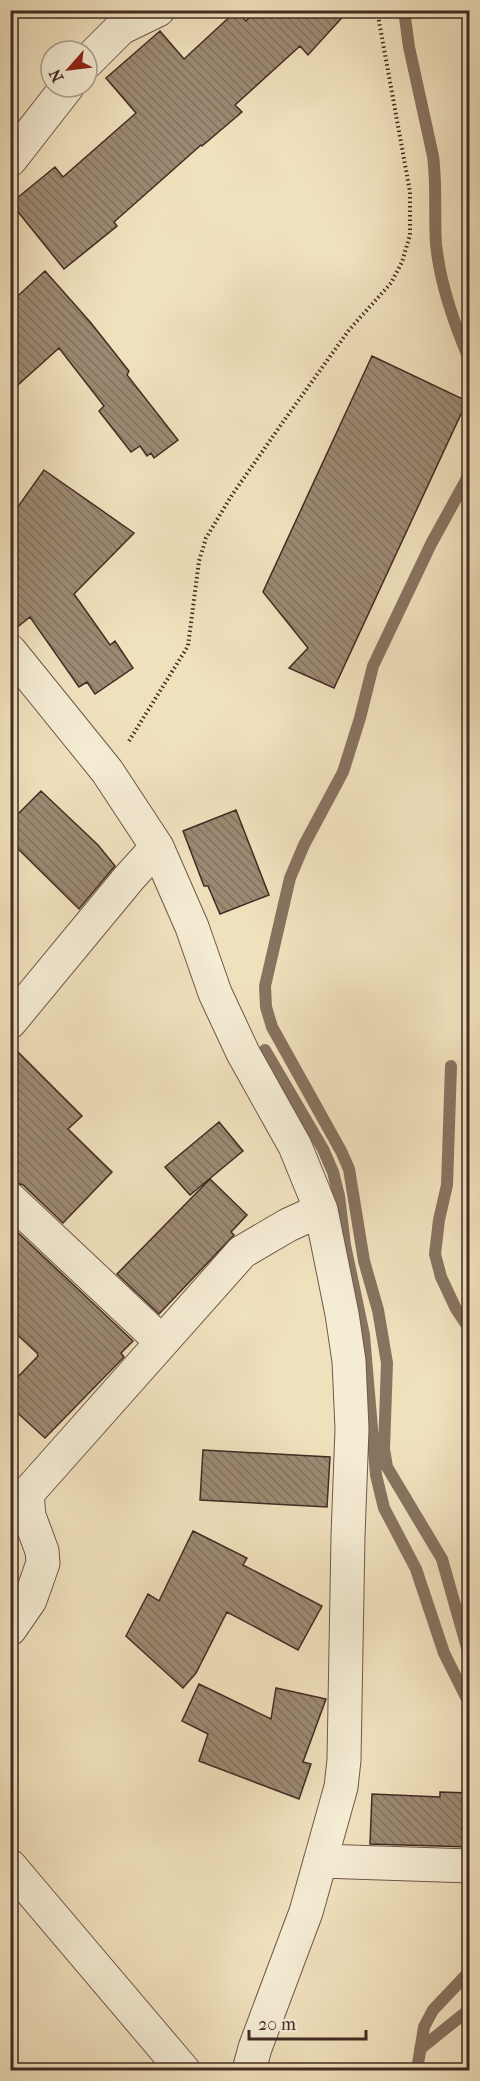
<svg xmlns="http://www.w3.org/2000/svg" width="480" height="2081" font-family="'IM FELL French Canon',serif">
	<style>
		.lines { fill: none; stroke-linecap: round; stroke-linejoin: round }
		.stream { stroke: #877360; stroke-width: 12 }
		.building { fill: url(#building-back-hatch); stroke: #422b23; stroke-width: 1.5 }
		.minor-casing { stroke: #6e584a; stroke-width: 35 }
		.path { stroke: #422b23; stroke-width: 4; stroke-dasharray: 1.5 3; stroke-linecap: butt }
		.minor { stroke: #f5ecd4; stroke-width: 33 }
	</style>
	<defs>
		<pattern id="building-back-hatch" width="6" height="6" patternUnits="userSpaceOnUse" patternTransform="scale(1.5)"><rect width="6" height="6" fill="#9c8a73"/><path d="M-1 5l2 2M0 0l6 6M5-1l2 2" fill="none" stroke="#81715e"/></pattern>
	</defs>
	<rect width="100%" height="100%" fill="#f0e1bd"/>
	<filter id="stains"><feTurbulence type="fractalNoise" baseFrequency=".00333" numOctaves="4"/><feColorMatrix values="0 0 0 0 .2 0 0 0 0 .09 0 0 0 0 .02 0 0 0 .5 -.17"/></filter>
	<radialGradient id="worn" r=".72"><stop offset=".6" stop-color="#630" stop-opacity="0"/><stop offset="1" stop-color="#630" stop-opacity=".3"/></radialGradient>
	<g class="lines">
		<path class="stream" d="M 404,10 L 409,47 L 433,156 C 437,185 434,215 436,244 C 440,284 454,324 470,361
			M 470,473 L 431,544 L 373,666 L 360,718 L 343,772 L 304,845 L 290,878 L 265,986 L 266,1007 L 272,1027 L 341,1151 L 349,1169 L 364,1261 L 378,1310 L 387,1363 L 384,1449 L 387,1467 L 442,1559 L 470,1658
			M 265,1050 L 323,1149 L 333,1172 L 339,1196 L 345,1245 L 364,1335 L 376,1475 L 384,1508 L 416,1569 L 444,1653 L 470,1705
			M 451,1066 L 447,1185 L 439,1220 L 435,1254 L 441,1277 L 456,1309 L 470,1330
			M 420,2049 L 470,2009
			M 417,2070 L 424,2027 L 433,2010 L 470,1971"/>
	</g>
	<path class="building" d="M 257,10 L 349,10 L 308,55 L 300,46 L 235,105 L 242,112 L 202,146 L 201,145 L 114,222 L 117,226 L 64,269 L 11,203 L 55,167 L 63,177 L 136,113 L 106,78 L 160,31 L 184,59 L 236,11 L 246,21 Z
		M 45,271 L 91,323 L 129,371 L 127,375 L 178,440 L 154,458 L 151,453 L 147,456 L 140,446 L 131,452 L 99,411 L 104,406 L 59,348 L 10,392 L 10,303 Z
		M 372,356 L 467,401 L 334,688 L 289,668 L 308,648 L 263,592 Z
		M 44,470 L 134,533 L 74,594 L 110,645 L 115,641 L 133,668 L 95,694 L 87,682 L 79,687 L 30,617 L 10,633 L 10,518 Z
		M 41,791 L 98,845 L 115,866 L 79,909 L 10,841 L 10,822 Z
		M 236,810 L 269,895 L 220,914 L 208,886 L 204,886 L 183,831 Z
		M 10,1044 L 82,1116 L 68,1129 L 112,1172 L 63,1223 L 23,1185 L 10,1181 Z
		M 219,1122 L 243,1151 L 190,1195 L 165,1167 Z
		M 210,1179 L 247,1215 L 231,1232 L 234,1235 L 159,1314 L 117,1274 Z
		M 10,1225 L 133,1341 L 121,1353 L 124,1357 L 45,1438 L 10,1406 L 10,1385 L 38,1356 L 37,1353 L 10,1328 Z
		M 203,1450 L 330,1457 L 327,1507 L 200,1500 Z
		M 193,1531 L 247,1558 L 243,1565 L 322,1606 L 298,1650 L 227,1612 L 196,1673 L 183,1688 L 126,1636 L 148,1594 L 159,1601 Z
		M 199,1684 L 271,1719 L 276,1688 L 326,1699 L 303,1762 L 311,1764 L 299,1799 L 199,1761 L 208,1734 L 182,1721 Z
		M 440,1792 L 470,1793 L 470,1847 L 370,1844 L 372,1794 L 440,1797 Z"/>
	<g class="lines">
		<g class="minor-casing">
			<path id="minor" d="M 87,62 L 121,28 L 158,10
				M 10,160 L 67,87
				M 10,651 L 107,771 L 157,847 L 192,927 L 215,993 L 243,1053 L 295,1146 L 321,1210 L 342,1314 L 349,1361 L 352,1429 L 348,1536 L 344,1760 L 341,1787 L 306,1912 L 255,2048 L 249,2070
				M 10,1022 L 129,878 L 157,847
				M 10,1199 L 162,1342
				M 10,1629 L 30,1600 L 43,1563 L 42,1551 L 29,1516 L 27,1494 L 242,1252 L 288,1225 L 321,1210
				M 321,1861 L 470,1866
				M 10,1866 L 183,2070"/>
		</g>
		<path class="path" d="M 129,741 L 188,646 L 199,561 L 206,538 L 232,495 L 283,422 L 349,330 L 391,283 L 402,262 L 410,235 L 410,192 L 377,10"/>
		<use href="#minor" class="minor"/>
	</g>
	<rect width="480" height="2081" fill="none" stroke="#f0e1bd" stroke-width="36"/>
	<rect x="12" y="12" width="456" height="2057" fill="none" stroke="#422b23" stroke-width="3"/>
	<rect x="18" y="18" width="444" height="2045" fill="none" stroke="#422b23" stroke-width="1.5"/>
	<g transform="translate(69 69) rotate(242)"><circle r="28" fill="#f5ecd4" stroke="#ad9f8d" stroke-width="1.5"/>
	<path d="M0-4.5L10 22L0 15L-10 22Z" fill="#8f2418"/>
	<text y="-9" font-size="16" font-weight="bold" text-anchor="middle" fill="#422b23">N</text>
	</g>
	<path d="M249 2030v9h117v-9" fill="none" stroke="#422b23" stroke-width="3"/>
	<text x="258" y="2030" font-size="18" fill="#422b23" stroke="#f5ecd4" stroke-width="4.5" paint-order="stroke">20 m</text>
	<rect width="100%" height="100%" filter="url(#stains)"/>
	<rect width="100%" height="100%" fill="url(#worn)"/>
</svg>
